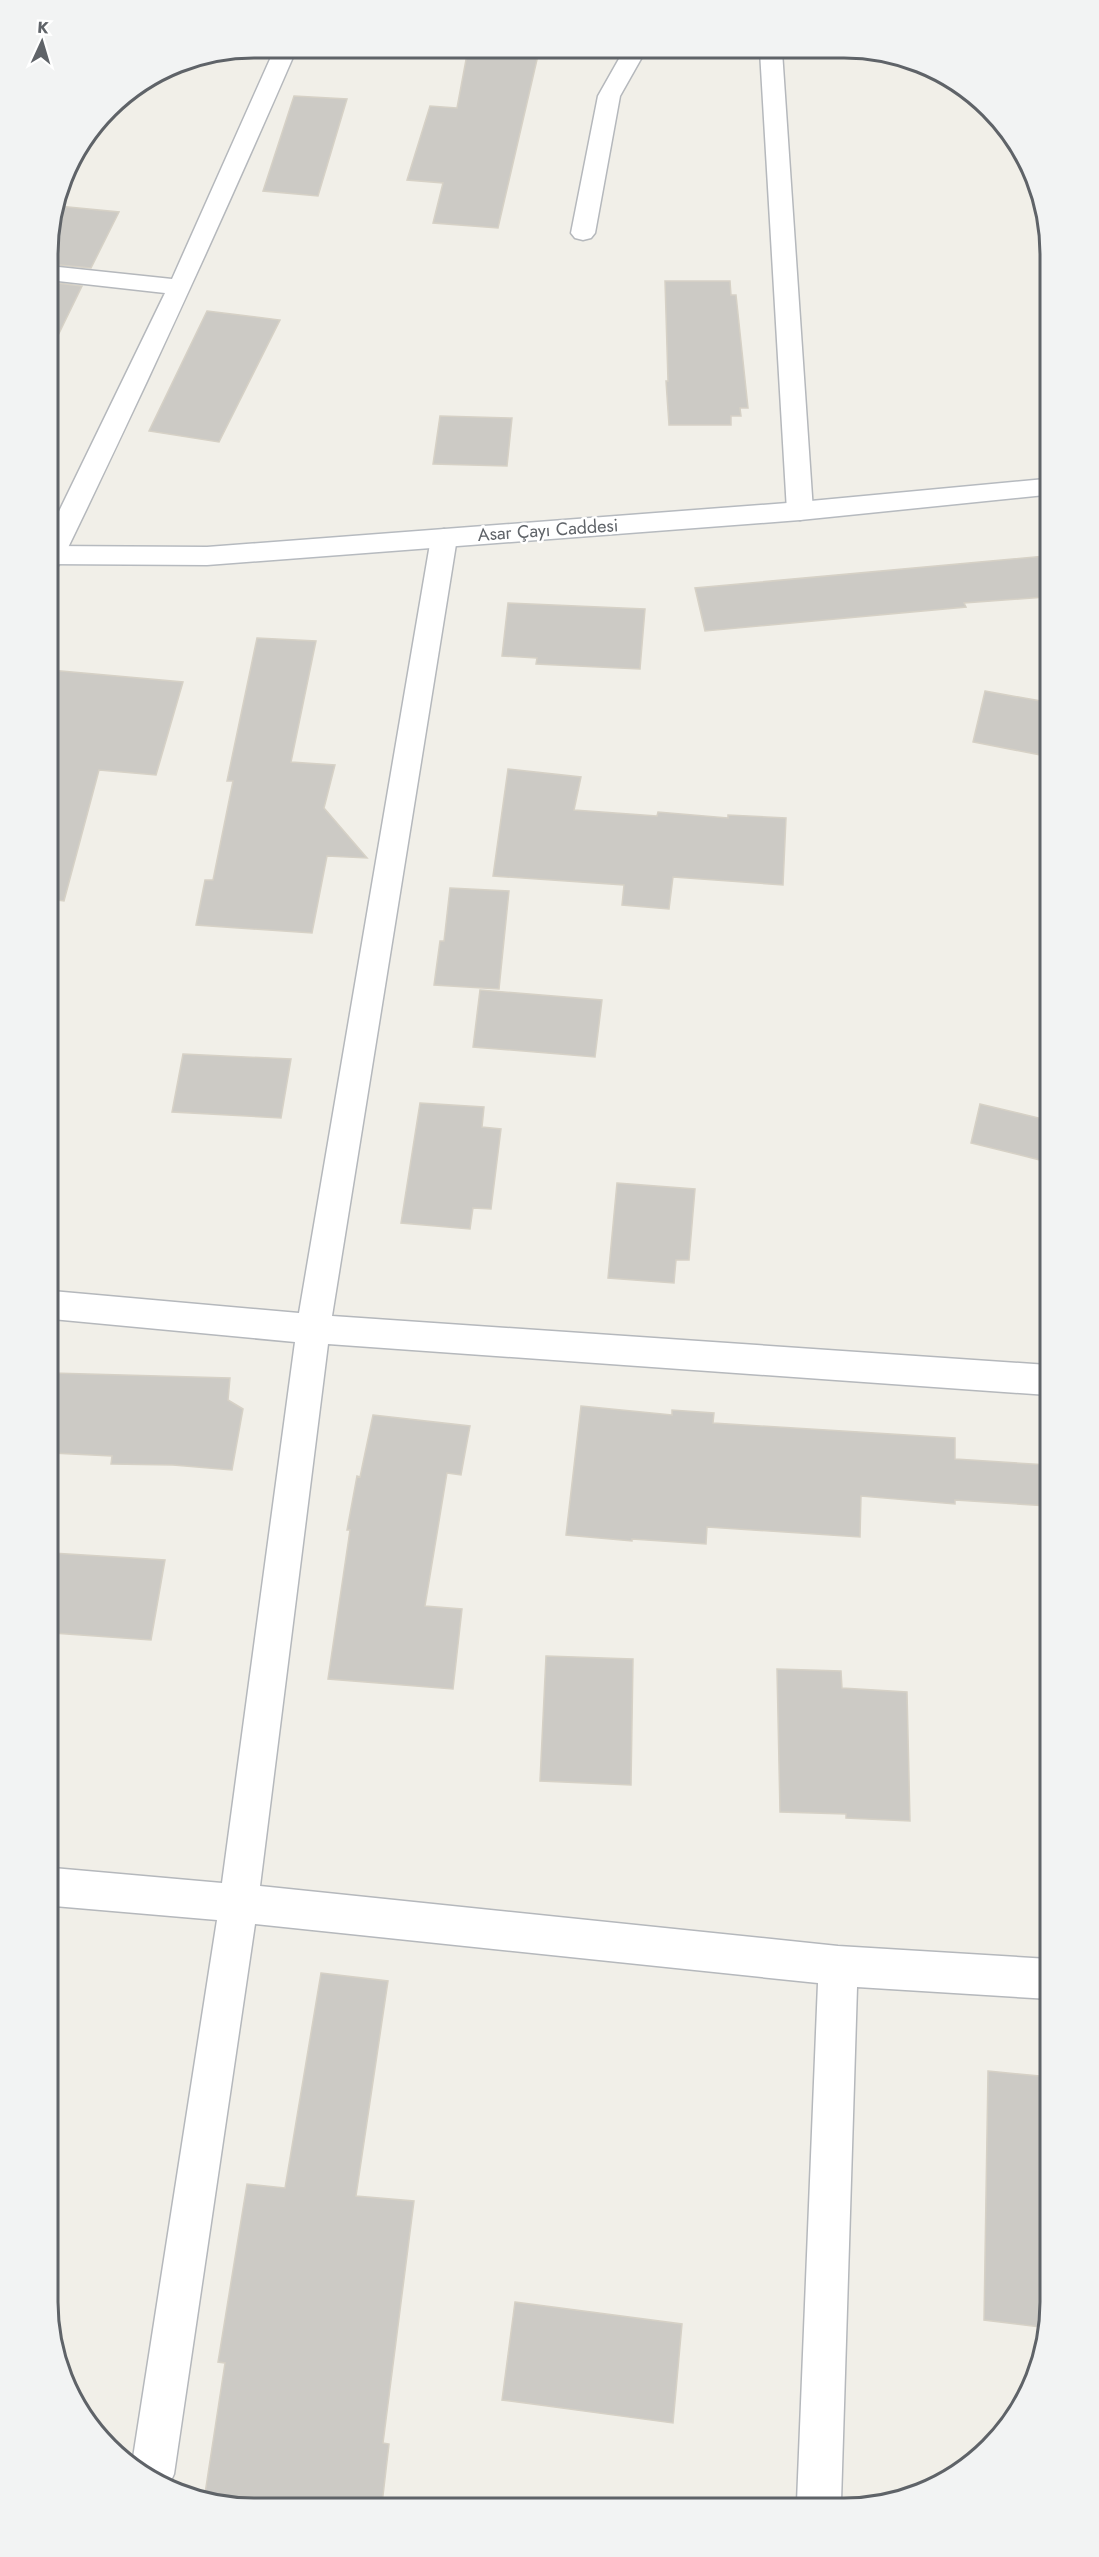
<svg xmlns="http://www.w3.org/2000/svg" width="1099" height="2557" font-family="Jost,sans-serif">
	<style>
		.building { fill: #cccac5; stroke: #d6d1c6; stroke-width: 1.5 }
		.lines { fill: none; stroke-linecap: round; stroke-linejoin: round }
		.street-casing { stroke: #b5b8bc; stroke-width: 3 }
		.secondary-casing { stroke: #b6babf; stroke-width: 3 }
		.street { fill: #fff; fill-rule: evenodd }
		.secondary { fill: #fff; fill-rule: evenodd }
		.labels { text-anchor: middle; stroke-width: 5; stroke-linejoin: round; paint-order: stroke }
		.far-street-label { font-size: 18px; fill: #5f6368; stroke: #fff }
		.rim { fill: none; stroke: #5f6368; stroke-width: 3 }
	</style>
	<rect width="100%" height="100%" fill="#f1efe8"/>
	<path class="building" d="M 468,49 L 539,51 L 498,228 L 433,223 L 443,183 L 407,180 L 430,106 L 457,108 Z
		M 294,96 L 347,99 L 318,196 L 263,191 Z
		M 58,206 L 119,212 L 91,268 L 49,264 L 48,241 Z
		M 665,281 L 730,281 L 731,295 L 736,295 L 748,408 L 740,408 L 741,416 L 731,416 L 731,425 L 669,425 L 666,381 L 668,381 Z
		M 49,282 L 82,286 L 49,354 Z
		M 207,311 L 280,320 L 219,442 L 149,431 Z
		M 440,416 L 512,418 L 507,466 L 433,464 Z
		M 1045,556 L 1045,597 L 964,603 L 966,607 L 705,631 L 695,588 Z
		M 508,603 L 645,609 L 640,669 L 536,664 L 537,658 L 502,656 Z
		M 257,638 L 316,641 L 291,762 L 335,765 L 324,808 L 367,858 L 327,856 L 312,933 L 196,925 L 205,880 L 213,880 L 233,781 L 227,781 Z
		M 50,670 L 183,682 L 156,775 L 99,770 L 64,901 L 50,899 Z
		M 985,691 L 1046,702 L 1046,756 L 973,742 Z
		M 508,769 L 581,777 L 574,810 L 657,816 L 658,812 L 728,818 L 728,815 L 786,818 L 783,885 L 673,877 L 669,909 L 622,905 L 624,885 L 493,876 Z
		M 450,888 L 509,891 L 499,989 L 434,985 L 440,941 L 444,941 Z
		M 480,990 L 602,1000 L 595,1057 L 473,1047 Z
		M 183,1054 L 291,1059 L 281,1118 L 172,1112 Z
		M 420,1103 L 484,1107 L 482,1127 L 501,1129 L 491,1209 L 473,1208 L 470,1229 L 401,1223 Z
		M 980,1104 L 1047,1120 L 1040,1160 L 971,1143 Z
		M 617,1183 L 695,1189 L 689,1260 L 676,1260 L 674,1283 L 608,1278 Z
		M 52,1373 L 230,1378 L 228,1400 L 243,1409 L 232,1470 L 173,1465 L 111,1464 L 112,1456 L 52,1453 Z
		M 581,1406 L 672,1415 L 672,1410 L 714,1413 L 713,1423 L 955,1438 L 955,1459 L 1048,1465 L 1048,1506 L 955,1500 L 955,1504 L 861,1496 L 860,1537 L 707,1527 L 706,1544 L 632,1539 L 632,1541 L 566,1535 Z
		M 373,1415 L 470,1426 L 461,1475 L 447,1473 L 425,1606 L 462,1609 L 453,1689 L 328,1679 L 350,1530 L 347,1530 L 357,1476 L 360,1477 Z
		M 52,1553 L 165,1560 L 151,1640 L 53,1633 Z
		M 546,1656 L 633,1659 L 631,1785 L 540,1781 Z
		M 777,1669 L 841,1671 L 842,1688 L 907,1692 L 910,1821 L 846,1818 L 846,1814 L 780,1812 Z
		M 321,1973 L 388,1981 L 356,2196 L 414,2201 L 383,2443 L 389,2444 L 382,2504 L 215,2505 L 204,2500 L 225,2363 L 218,2362 L 247,2184 L 285,2188 Z
		M 988,2071 L 1050,2077 L 1051,2315 L 1048,2328 L 984,2320 Z
		M 515,2302 L 682,2324 L 673,2423 L 502,2400 Z"/>
	<g class="lines">
		<g class="street-casing">
			<path id="street" d="M 275,48 L 297,48 C 222,221 144,391 62,560 L 58,566 L 49,569 L 49,532 L 165,293 L 49,280 L 49,266 L 172,279 Z
				M 624,50 L 646,50 L 620,96 L 595,233 L 591,238 L 583,240 L 575,238 L 571,233 L 598,96 Z
				M 760,51 L 782,51 L 813,511 L 809,517 L 800,520 L 791,517 L 787,511 Z
				M 444,529 L 453,532 L 457,538 L 332,1316 L 1048,1365 L 1048,1395 L 328,1344 L 260,1886 L 838,1946 L 1049,1959 L 1050,1999 L 857,1987 L 841,2502 L 797,2502 L 818,1983 L 255,1924 L 174,2474 L 170,2483 L 132,2464 L 217,1920 L 54,1906 L 53,1868 L 222,1883 L 295,1342 L 52,1319 L 52,1291 L 299,1313 L 431,538 L 435,532 Z"/>
		</g>
		<g class="secondary-casing">
			<path id="secondary" d="M 1045,479 L 1045,495 L 800,520 L 207,565 L 49,564 L 49,546 L 207,547 L 800,502 Z"/>
		</g>
		<use href="#street" class="street"/>
		<use href="#secondary" class="secondary"/>
	</g>
	<g class="labels">
		<g class="far-street-label">
			<text transform="translate(548 530) rotate(-4)" y="6">Asar Çayı Caddesi</text>
		</g>
	</g>
	<path d="M0 0H1099V2557H0ZM254 58H844A196 196 0 0 1 1040 254V2302A196 196 0 0 1 844 2498H254A196 196 0 0 1 58 2302V254A196 196 0 0 1 254 58Z" fill="#f2f3f3" fill-rule="evenodd"/>
	<path class="rim" d="M254 58H844A196 196 0 0 1 1040 254V2302A196 196 0 0 1 844 2498H254A196 196 0 0 1 58 2302V254A196 196 0 0 1 254 58Z"/>
	<g transform="translate(42 42) rotate(4)" stroke="#ffffff" stroke-width="4.5" paint-order="stroke">
	<path d="M0-4.5L10 22L0 15L-10 22Z" fill="#5f6368"/>
	<text y="-9" font-size="16" font-weight="bold" text-anchor="middle" fill="#5f6368">K</text>
	</g>
</svg>
